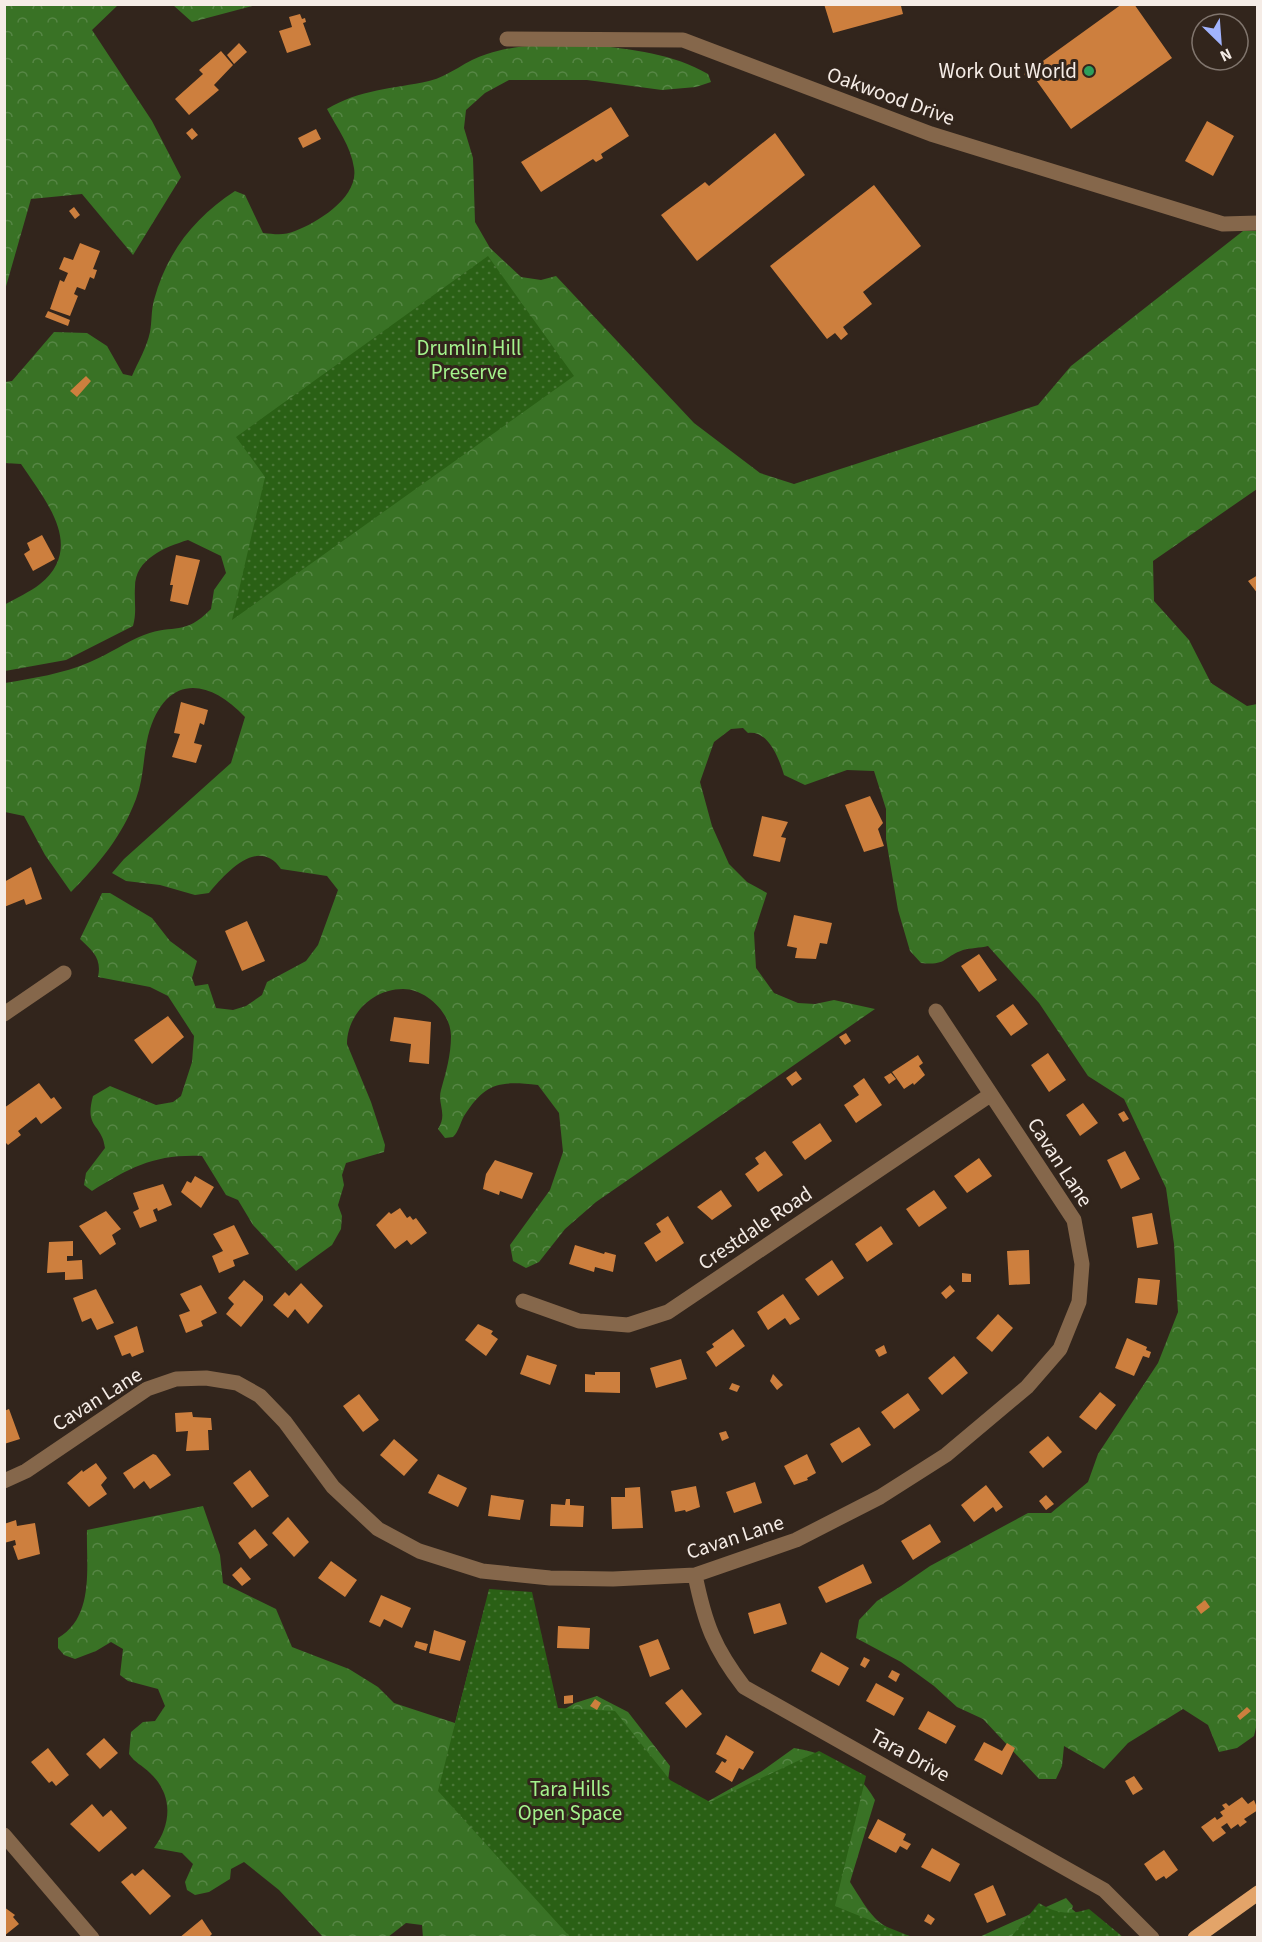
<svg xmlns="http://www.w3.org/2000/svg" width="1262" height="1942" font-family="'Source Sans 3',sans-serif">
	<style>
		.forest { fill: url(#forest-crowns) }
		.park { fill: url(#park-dots) }
		.building { fill: #cd7f3e }
		.lines { fill: none; stroke-linecap: round; stroke-linejoin: round }
		.minor { stroke: #85674b; stroke-width: 15 }
		.major { stroke: #e3a469; stroke-width: 15 }
		.leisure-dot { fill: #2e9e5b; stroke: #32251c; stroke-width: 2 }
		.labels { text-anchor: middle; stroke-width: 6; stroke-linejoin: round; paint-order: stroke }
		.poi-label { font-size: 21px; fill: #f5ece6; stroke: #32251c; text-anchor: end }
		.street-label { font-size: 21px; fill: #f5ece6; stroke: #32251c }
		.park-label { font-size: 21px; fill: #a4f38c; stroke: #32251c }
	</style>
	<defs>
		<pattern id="forest-crowns" width="20" height="18" patternUnits="userSpaceOnUse" patternTransform="scale(1.5)"><rect width="20" height="18" fill="#397225"/><path d="M2 6a3 3 0 1 1 6 0M12 15a3 3 0 1 1 6 0" fill="none" stroke="#568645"/></pattern>
		<pattern id="park-dots" width="8" height="8" patternUnits="userSpaceOnUse" patternTransform="scale(1.5)"><rect width="8" height="8" fill="#2a6015"/><path d="M2 2h.1M6 6h.1" fill="none" stroke="#4a7737" stroke-width="1.8" stroke-linecap="round"/></pattern>
	</defs>
	<rect width="100%" height="100%" fill="#32251c"/>
	<path class="forest" d="M 5,4 L 118,5 L 92,30 L 152,121 L 181,177 L 133,255 L 82,194 L 31,199 L 5,290 Z
		M 173,5 L 256,5 L 192,22 Z
		M 592,45 C 631,49 674,54 708,74 L 711,82 L 696,87 L 662,90 L 587,80 L 509,80 L 485,93 L 466,110 L 464,128 L 473,158 L 475,222 L 490,248 L 521,277 L 541,280 L 556,276 L 694,423 L 760,473 L 794,484 L 1038,405 L 1071,366 L 1243,231 L 1257,231 L 1257,489 L 1153,561 L 1154,601 L 1189,640 L 1211,683 L 1247,706 L 1257,704 L 1258,1719 L 1254,1736 L 1237,1748 L 1219,1752 L 1208,1725 L 1183,1709 L 1128,1743 L 1104,1769 L 1064,1746 L 1062,1766 L 1056,1779 L 1039,1779 L 983,1719 L 957,1707 L 934,1686 L 901,1662 L 856,1638 L 859,1620 L 877,1601 L 901,1586 L 930,1566 L 1028,1513 L 1051,1513 L 1088,1482 L 1098,1454 L 1158,1363 L 1178,1312 L 1174,1244 L 1166,1188 L 1124,1099 L 1088,1076 L 1039,1003 L 988,946 C 980,948 970,948 963,950 C 943,957 947,966 921,963 L 910,951 L 898,910 L 886,839 L 886,809 L 874,771 L 847,770 L 805,785 L 784,775 C 779,758 768,730 748,733 L 743,728 L 731,729 L 714,742 L 700,782 L 712,826 L 729,864 L 747,882 L 767,893 L 754,933 L 756,968 L 774,993 L 798,1003 L 815,1004 L 834,1000 L 875,1009 L 596,1202 L 565,1229 L 539,1262 L 526,1268 L 513,1261 L 510,1245 L 550,1190 L 563,1152 L 559,1113 L 538,1085 C 499,1081 486,1082 464,1116 C 460,1123 459,1131 453,1137 L 445,1138 L 438,1129 C 448,1114 437,1104 441,1090 C 446,1072 451,1055 451,1036 C 451,1013 426,989 403,989 C 372,989 347,1015 347,1044 L 371,1102 L 385,1145 L 384,1152 L 346,1163 L 342,1175 L 344,1185 L 338,1205 L 342,1216 L 341,1229 L 332,1245 L 296,1271 L 253,1225 L 238,1200 L 226,1195 L 202,1156 C 155,1154 131,1167 92,1191 L 84,1185 L 86,1173 L 105,1148 C 102,1123 84,1129 93,1096 L 110,1086 L 156,1105 L 173,1102 L 181,1096 L 192,1062 L 194,1036 L 168,996 L 150,987 L 98,977 C 102,959 93,951 80,939 L 102,893 L 110,893 L 152,918 L 170,941 L 197,961 L 192,978 L 195,986 L 208,984 L 216,1008 L 233,1010 L 246,1006 L 262,995 L 267,982 L 306,961 L 318,945 L 338,890 L 327,876 L 281,869 C 258,836 226,873 209,893 L 195,895 L 160,885 L 126,881 L 112,873 L 124,859 L 231,763 L 245,717 C 207,676 164,675 148,736 C 143,757 144,778 136,799 C 122,836 99,864 71,892 L 45,855 L 24,816 L 5,812 L 5,683 C 34,678 62,674 90,662 C 109,654 126,642 144,635 C 176,623 183,637 211,609 L 214,590 L 226,573 L 221,556 L 188,540 C 165,547 135,559 135,587 C 134,601 137,612 133,626 L 66,660 L 5,671 L 4,605 C 16,598 30,592 40,584 C 86,547 45,500 21,464 L 5,463 L 5,382 L 12,381 L 54,332 L 87,333 L 107,346 L 123,374 L 132,376 C 138,362 147,347 150,332 C 152,322 151,311 154,300 C 167,252 194,218 235,191 L 245,195 L 263,233 C 274,234 284,236 295,231 C 318,222 359,197 354,168 C 351,146 337,128 327,109 C 360,89 393,89 429,81 C 450,76 466,60 487,54 C 520,43 558,45 592,45 Z
		M 203,1506 L 220,1555 L 223,1583 L 276,1609 L 292,1647 L 349,1669 L 378,1687 L 394,1703 L 455,1723 L 485,1606 L 555,1715 L 575,1703 L 597,1696 L 628,1712 L 670,1766 L 667,1788 L 705,1803 L 762,1771 L 794,1748 C 827,1753 858,1769 875,1800 L 850,1882 C 870,1913 875,1928 913,1937 L 423,1938 L 422,1925 L 406,1923 L 388,1937 L 323,1937 L 279,1890 L 244,1862 L 231,1869 L 230,1879 L 209,1892 L 195,1895 L 187,1890 L 185,1882 L 193,1864 L 182,1853 L 154,1848 C 172,1824 173,1794 150,1773 C 142,1765 135,1763 129,1754 L 131,1732 L 143,1722 L 155,1721 L 165,1706 L 158,1689 L 128,1681 L 120,1675 L 123,1649 L 111,1642 L 96,1651 L 75,1659 L 64,1655 L 58,1648 L 58,1638 C 95,1617 86,1566 87,1530 Z
		M 1066,1898 L 1073,1906 L 1072,1909 L 1106,1938 L 977,1938 Z"/>
	<path class="park" d="M 488,256 L 574,376 L 232,620 L 265,477 L 236,437 Z
		M 489,1589 L 532,1592 L 558,1708 L 615,1711 L 670,1780 L 710,1802 L 819,1751 L 866,1776 L 835,1906 L 912,1937 L 570,1937 L 438,1791 Z
		M 1039,1903 C 1056,1914 1070,1915 1089,1909 L 1123,1937 L 1011,1937 Z"/>
	<path class="building" d="M 824,4 L 905,4 L 905,5 L 901,6 L 903,14 L 833,33 Z
		M 1122,4 L 1134,4 L 1172,58 L 1071,129 L 1034,77 L 1024,75 L 1025,63 L 1036,66 Z
		M 300,14 L 302,19 L 305,18 L 306,22 L 303,23 L 311,45 L 287,53 L 279,31 L 292,27 L 289,17 Z
		M 239,43 L 247,52 L 234,64 L 227,55 Z
		M 221,51 L 233,65 L 214,85 L 219,90 L 189,115 L 175,99 L 203,74 L 199,70 Z
		M 611,107 L 629,136 L 601,154 L 603,158 L 596,162 L 593,159 L 541,192 L 521,162 Z
		M 1207,121 L 1234,136 L 1213,176 L 1185,161 Z
		M 192,128 L 198,135 L 192,140 L 186,133 Z
		M 316,129 L 321,139 L 303,148 L 298,138 Z
		M 775,133 L 805,175 L 697,261 L 661,215 L 705,182 L 709,186 Z
		M 874,185 L 921,246 L 863,292 L 872,304 L 843,327 L 848,334 L 841,340 L 835,333 L 827,339 L 770,266 Z
		M 74,207 L 80,215 L 75,219 L 69,211 Z
		M 80,243 L 100,251 L 93,269 L 97,270 L 94,279 L 90,277 L 85,290 L 77,287 L 74,294 L 78,296 L 70,316 L 50,309 L 60,280 L 64,282 L 68,273 L 59,269 L 64,257 L 73,260 Z
		M 48,311 L 70,320 L 68,326 L 45,317 Z
		M 86,376 L 91,381 L 77,397 L 70,391 Z
		M 42,535 L 55,559 L 33,571 L 24,554 L 30,550 L 27,543 Z
		M 176,555 L 200,560 L 188,605 L 170,601 L 173,585 L 170,585 Z
		M 1258,575 L 1258,594 L 1248,581 Z
		M 181,702 L 208,710 L 204,725 L 200,723 L 194,743 L 202,745 L 196,763 L 172,757 L 180,734 L 174,733 Z
		M 870,796 L 883,823 L 878,829 L 884,846 L 864,852 L 845,805 Z
		M 762,816 L 788,822 L 781,837 L 786,838 L 780,862 L 753,856 Z
		M 31,867 L 42,899 L 26,905 L 24,899 L 4,907 L 4,882 Z
		M 794,915 L 832,923 L 827,944 L 820,943 L 816,959 L 795,958 L 797,948 L 787,946 Z
		M 247,921 L 265,961 L 242,971 L 225,931 Z
		M 979,954 L 997,980 L 979,992 L 961,966 Z
		M 1013,1004 L 1028,1024 L 1011,1036 L 996,1016 Z
		M 168,1016 L 184,1037 L 152,1064 L 134,1040 Z
		M 394,1017 L 431,1022 L 429,1064 L 409,1062 L 411,1044 L 390,1041 Z
		M 846,1033 L 851,1041 L 845,1045 L 839,1037 Z
		M 1048,1053 L 1066,1080 L 1049,1092 L 1031,1065 Z
		M 918,1055 L 923,1063 L 919,1066 L 925,1075 L 914,1085 L 913,1083 L 904,1089 L 892,1072 Z
		M 796,1071 L 802,1079 L 792,1086 L 786,1078 Z
		M 891,1073 L 896,1079 L 889,1084 L 884,1077 Z
		M 864,1078 L 882,1105 L 856,1123 L 844,1105 L 859,1095 L 853,1086 Z
		M 39,1083 L 51,1099 L 54,1097 L 62,1108 L 41,1124 L 36,1117 L 18,1131 L 21,1135 L 8,1145 L 4,1141 L 4,1108 Z
		M 1083,1103 L 1098,1123 L 1080,1136 L 1066,1115 Z
		M 1124,1111 L 1129,1119 L 1123,1122 L 1118,1114 Z
		M 820,1123 L 832,1141 L 805,1160 L 792,1142 Z
		M 765,1151 L 783,1175 L 758,1192 L 745,1174 L 759,1164 L 755,1158 Z
		M 1125,1151 L 1140,1179 L 1121,1189 L 1107,1160 Z
		M 979,1158 L 992,1176 L 967,1193 L 954,1176 Z
		M 495,1160 L 533,1173 L 522,1199 L 500,1191 L 499,1195 L 483,1189 L 486,1174 Z
		M 195,1176 L 214,1187 L 201,1208 L 181,1192 L 187,1181 L 191,1183 Z
		M 163,1184 L 172,1205 L 158,1211 L 157,1208 L 153,1210 L 157,1221 L 140,1228 L 133,1212 L 139,1209 L 133,1193 Z
		M 721,1190 L 732,1206 L 712,1220 L 697,1207 Z
		M 934,1190 L 947,1208 L 919,1227 L 906,1209 Z
		M 400,1208 L 407,1218 L 410,1216 L 413,1220 L 416,1218 L 427,1233 L 411,1245 L 407,1240 L 395,1249 L 376,1225 L 389,1212 L 391,1214 Z
		M 106,1211 L 121,1229 L 112,1235 L 116,1244 L 100,1255 L 79,1226 Z
		M 1152,1213 L 1158,1244 L 1137,1248 L 1132,1217 Z
		M 668,1216 L 684,1243 L 656,1262 L 644,1243 L 661,1232 L 656,1224 Z
		M 234,1225 L 249,1254 L 233,1260 L 235,1266 L 219,1273 L 212,1256 L 223,1251 L 213,1234 Z
		M 881,1226 L 893,1244 L 867,1262 L 855,1244 Z
		M 73,1241 L 73,1256 L 67,1256 L 67,1261 L 82,1260 L 83,1279 L 65,1280 L 65,1272 L 47,1273 L 49,1242 Z
		M 575,1245 L 604,1254 L 605,1252 L 616,1255 L 613,1272 L 595,1267 L 594,1272 L 569,1264 Z
		M 1029,1250 L 1030,1284 L 1009,1285 L 1007,1251 Z
		M 832,1260 L 844,1278 L 818,1296 L 805,1279 Z
		M 962,1273 L 971,1274 L 971,1282 L 962,1282 Z
		M 1138,1278 L 1160,1280 L 1157,1305 L 1135,1303 Z
		M 244,1280 L 263,1296 L 263,1300 L 241,1327 L 226,1314 L 234,1304 L 228,1298 Z
		M 301,1283 L 323,1306 L 308,1324 L 295,1309 L 288,1318 L 273,1305 L 285,1292 L 289,1296 Z
		M 201,1285 L 217,1313 L 201,1321 L 203,1326 L 186,1333 L 179,1315 L 190,1311 L 180,1294 Z
		M 950,1285 L 955,1291 L 946,1299 L 941,1293 Z
		M 96,1289 L 114,1323 L 97,1330 L 91,1318 L 82,1322 L 73,1298 Z
		M 783,1294 L 800,1319 L 790,1325 L 785,1318 L 768,1330 L 757,1312 Z
		M 998,1314 L 1013,1328 L 992,1352 L 976,1338 Z
		M 478,1324 L 493,1331 L 491,1334 L 498,1339 L 486,1356 L 465,1340 Z
		M 137,1326 L 144,1352 L 132,1357 L 130,1353 L 122,1356 L 114,1336 Z
		M 733,1329 L 745,1346 L 716,1367 L 706,1352 L 714,1347 L 712,1344 Z
		M 1127,1338 L 1147,1347 L 1146,1350 L 1151,1352 L 1149,1358 L 1143,1356 L 1134,1376 L 1115,1368 Z
		M 884,1345 L 887,1353 L 879,1357 L 875,1350 Z
		M 527,1355 L 557,1365 L 550,1385 L 520,1374 Z
		M 954,1356 L 968,1373 L 942,1395 L 928,1378 Z
		M 681,1359 L 687,1379 L 656,1388 L 650,1368 Z
		M 595,1372 L 620,1372 L 620,1393 L 585,1392 L 585,1374 L 595,1375 Z
		M 773,1374 L 783,1385 L 777,1390 L 770,1381 Z
		M 732,1383 L 740,1386 L 737,1392 L 729,1389 Z
		M 1100,1392 L 1116,1405 L 1096,1430 L 1079,1417 Z
		M 908,1393 L 920,1410 L 894,1429 L 881,1412 Z
		M 359,1394 L 379,1420 L 363,1432 L 343,1406 Z
		M 9,1409 L 20,1439 L 4,1444 L 4,1411 Z
		M 192,1412 L 193,1417 L 211,1418 L 212,1430 L 208,1430 L 209,1450 L 186,1451 L 188,1431 L 176,1432 L 175,1413 Z
		M 859,1427 L 871,1445 L 842,1463 L 830,1444 Z
		M 726,1431 L 729,1438 L 722,1441 L 719,1433 Z
		M 1048,1436 L 1062,1452 L 1043,1468 L 1029,1452 Z
		M 394,1439 L 418,1460 L 404,1476 L 380,1455 Z
		M 153,1454 L 156,1455 L 171,1475 L 150,1489 L 144,1481 L 134,1489 L 123,1473 Z
		M 807,1454 L 816,1473 L 807,1478 L 808,1480 L 794,1485 L 784,1466 Z
		M 96,1463 L 107,1478 L 101,1485 L 107,1494 L 89,1507 L 67,1483 L 82,1470 L 83,1472 Z
		M 250,1470 L 269,1496 L 252,1508 L 233,1483 Z
		M 438,1474 L 467,1488 L 458,1507 L 428,1493 Z
		M 755,1482 L 762,1503 L 734,1513 L 726,1492 Z
		M 986,1485 L 1003,1507 L 996,1512 L 993,1507 L 974,1522 L 961,1505 Z
		M 696,1486 L 700,1507 L 686,1512 L 685,1510 L 675,1512 L 671,1491 Z
		M 640,1487 L 643,1528 L 612,1529 L 611,1497 L 625,1497 L 625,1488 Z
		M 491,1495 L 524,1500 L 520,1520 L 488,1516 Z
		M 1046,1495 L 1054,1504 L 1046,1510 L 1039,1501 Z
		M 566,1499 L 570,1499 L 570,1505 L 584,1506 L 583,1527 L 550,1526 L 551,1504 L 565,1505 Z
		M 288,1517 L 309,1542 L 294,1557 L 272,1533 Z
		M 16,1520 L 17,1526 L 35,1523 L 40,1554 L 18,1560 L 13,1546 L 16,1545 L 15,1540 L 4,1543 L 4,1524 Z
		M 930,1524 L 941,1542 L 913,1560 L 901,1541 Z
		M 255,1529 L 268,1545 L 250,1559 L 238,1543 Z
		M 331,1561 L 357,1580 L 345,1597 L 318,1578 Z
		M 863,1564 L 872,1583 L 826,1603 L 818,1587 Z
		M 241,1567 L 251,1579 L 242,1586 L 232,1575 Z
		M 381,1595 L 411,1608 L 402,1628 L 384,1619 L 380,1627 L 369,1622 Z
		M 1205,1600 L 1210,1607 L 1201,1614 L 1196,1607 Z
		M 780,1603 L 787,1624 L 754,1634 L 748,1613 Z
		M 558,1626 L 590,1628 L 589,1649 L 557,1648 Z
		M 434,1630 L 466,1641 L 460,1661 L 429,1653 Z
		M 658,1639 L 670,1669 L 650,1677 L 639,1646 Z
		M 416,1641 L 428,1644 L 426,1651 L 414,1647 Z
		M 821,1652 L 849,1668 L 839,1686 L 811,1671 Z
		M 864,1657 L 870,1660 L 865,1668 L 860,1665 Z
		M 892,1670 L 900,1674 L 896,1682 L 888,1677 Z
		M 876,1683 L 904,1698 L 894,1716 L 866,1701 Z
		M 682,1689 L 702,1714 L 686,1728 L 665,1703 Z
		M 573,1695 L 573,1703 L 564,1704 L 564,1696 Z
		M 595,1699 L 601,1703 L 597,1710 L 590,1706 Z
		M 1247,1707 L 1251,1711 L 1240,1720 L 1237,1716 Z
		M 928,1711 L 956,1726 L 946,1744 L 918,1729 Z
		M 726,1735 L 754,1752 L 743,1770 L 739,1768 L 732,1782 L 715,1772 L 722,1761 L 725,1763 L 727,1760 L 716,1754 Z
		M 104,1738 L 118,1753 L 100,1769 L 86,1754 Z
		M 984,1742 L 1002,1751 L 1007,1743 L 1015,1748 L 1002,1775 L 974,1760 Z
		M 48,1748 L 69,1775 L 56,1786 L 52,1781 L 49,1783 L 31,1762 Z
		M 1134,1776 L 1143,1789 L 1133,1795 L 1125,1781 Z
		M 1242,1797 L 1248,1804 L 1254,1800 L 1258,1810 L 1244,1819 L 1247,1822 L 1240,1827 L 1238,1824 L 1231,1829 L 1227,1823 L 1221,1827 L 1226,1833 L 1213,1842 L 1201,1827 L 1215,1817 L 1217,1820 L 1223,1816 L 1220,1812 L 1225,1809 L 1222,1805 L 1226,1803 L 1229,1806 Z
		M 92,1804 L 103,1817 L 111,1810 L 127,1828 L 99,1852 L 70,1824 Z
		M 878,1819 L 906,1834 L 903,1840 L 911,1844 L 907,1850 L 900,1846 L 896,1853 L 868,1838 Z
		M 932,1848 L 960,1864 L 950,1882 L 921,1867 Z
		M 1164,1850 L 1178,1870 L 1166,1879 L 1164,1876 L 1156,1881 L 1144,1864 Z
		M 143,1869 L 171,1896 L 150,1915 L 121,1882 L 132,1873 L 135,1876 Z
		M 993,1885 L 1006,1915 L 987,1923 L 974,1894 Z
		M 4,1907 L 15,1915 L 13,1917 L 19,1924 L 4,1936 Z
		M 928,1914 L 935,1919 L 931,1925 L 924,1921 Z
		M 202,1919 L 212,1934 L 208,1938 L 179,1938 Z"/>
	<g class="lines">
		<path class="minor" d="M 507,39 L 683,40 L 931,134 L 1223,224 L 1258,223
			M 4,1014 L 64,973
			M 523,1301 L 579,1321 L 628,1325 L 668,1312 L 990,1095
			M 4,1481 L 26,1471 L 147,1389 L 176,1379 L 206,1378 L 237,1383 L 260,1396 L 285,1422 L 333,1487 L 378,1529 L 419,1551 L 482,1571 L 550,1578 L 613,1579 L 695,1575 L 796,1540 L 880,1497 L 946,1455 L 1027,1387 L 1060,1349 L 1079,1302 L 1082,1264 L 1074,1220 L 936,1011
			M 695,1575 C 705,1624 714,1648 744,1687 L 1104,1890 L 1152,1938
			M 4,1835 L 92,1938"/>
		<path class="major" d="M 1195,1938 L 1258,1893"/>
	</g>
	<circle class="leisure-dot" cx="1089" cy="71" r="6"/>
	<g class="labels">
		<g class="poi-label">
			<text x="1077" y="78">Work Out World</text>
		</g>
		<g class="street-label">
			<text transform="translate(891 96) rotate(20)" y="7">Oakwood Drive</text>
			<text transform="translate(1060 1162) rotate(57)" y="7">Cavan Lane</text>
			<text transform="translate(755 1228) rotate(-34)" y="7">Crestdale Road</text>
			<text transform="translate(97 1399) rotate(-32)" y="7">Cavan Lane</text>
			<text transform="translate(735 1537) rotate(-18)" y="7">Cavan Lane</text>
			<text transform="translate(910 1755) rotate(29)" y="7">Tara Drive</text>
		</g>
		<g class="park-label">
			<text x="469" y="355">Drumlin Hill<tspan x="469" dy="24">Preserve</tspan></text>
			<text x="570" y="1796">Tara Hills<tspan x="570" dy="24">Open Space</tspan></text>
		</g>
	</g>
	<rect width="1262" height="1942" fill="none" stroke="#f5ece6" stroke-width="12"/>
	<g transform="translate(1220 42) rotate(155)"><circle r="28" fill="#32251c" stroke="#80756d" stroke-width="1.5"/>
	<path d="M0-4.5L10 22L0 15L-10 22Z" fill="#a1b3fd"/>
	<text y="-9" font-size="16" font-weight="bold" text-anchor="middle" fill="#f5ece6">N</text>
	</g>
</svg>
